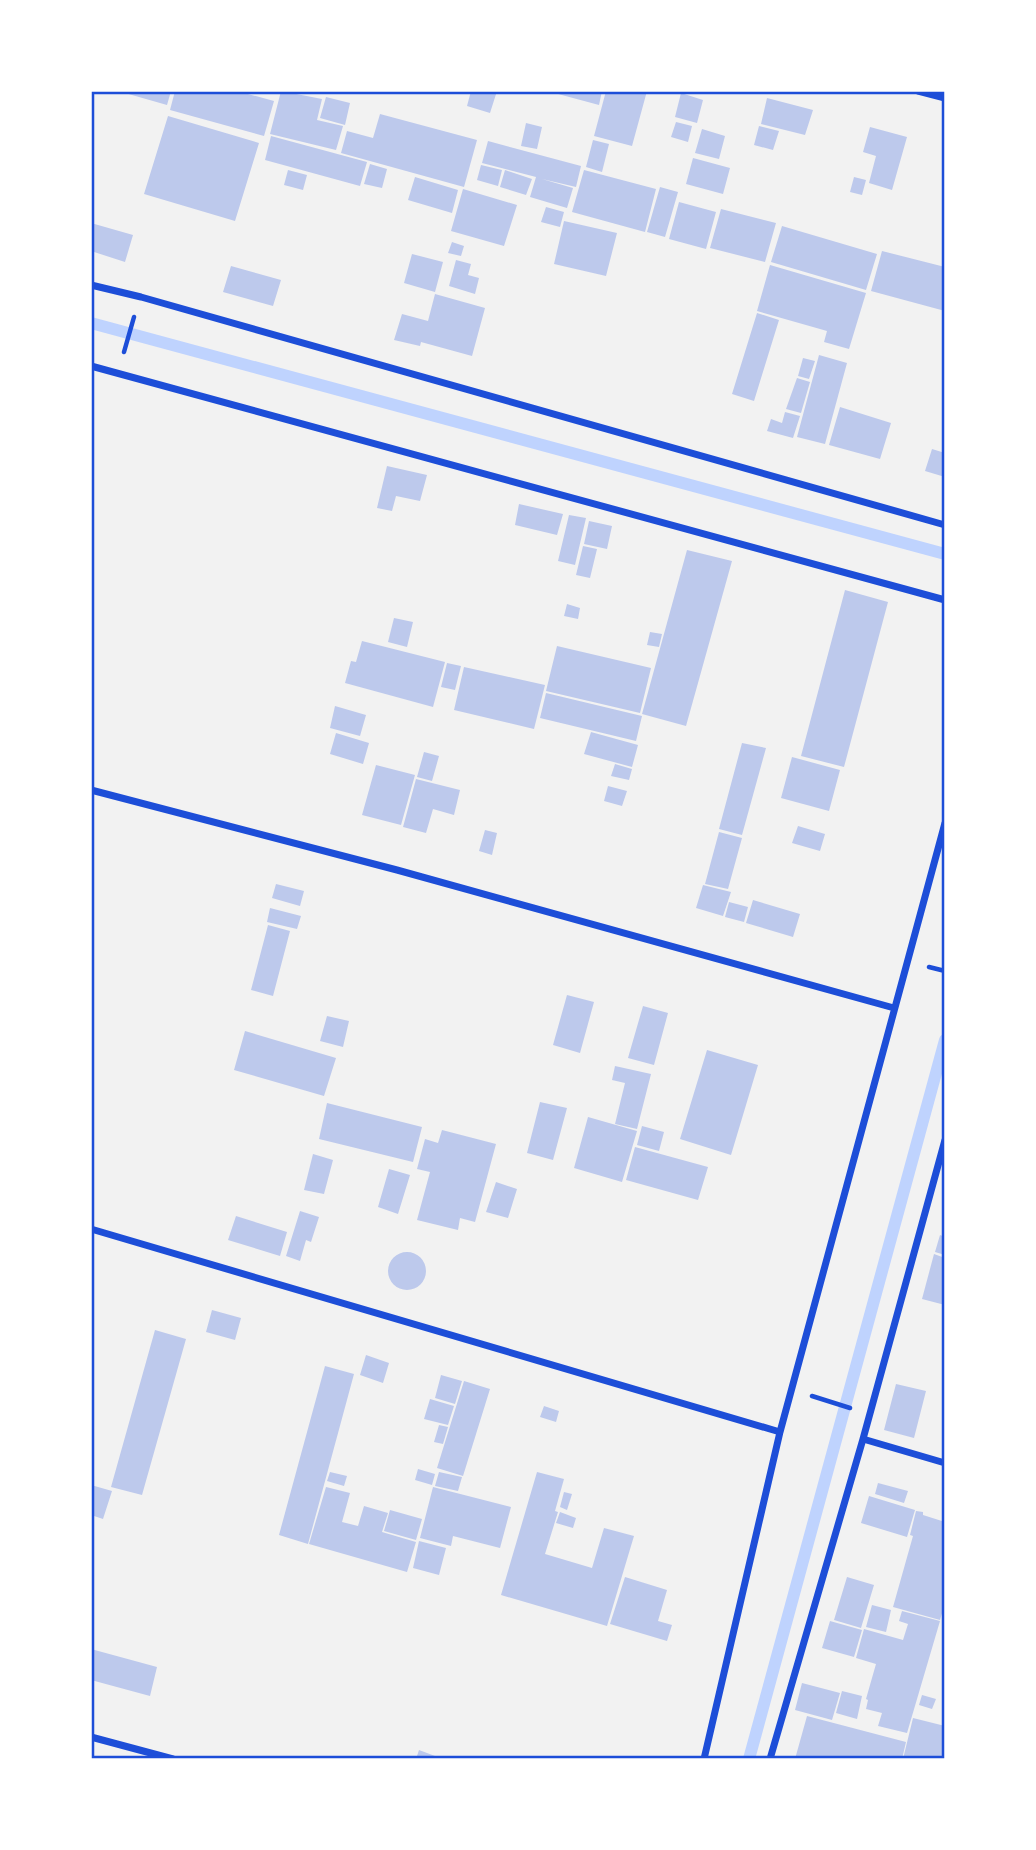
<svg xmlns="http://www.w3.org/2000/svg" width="1036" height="1850" font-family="Rubik,sans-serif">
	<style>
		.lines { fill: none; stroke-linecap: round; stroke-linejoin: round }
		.stream { stroke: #bfd3fe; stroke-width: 12 }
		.building { fill: #bdc9ec }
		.path { stroke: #1d4ed8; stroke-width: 4.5 }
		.minor { stroke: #1d4ed8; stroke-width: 7 }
		.neatline { fill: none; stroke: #1d4ed8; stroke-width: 2.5 }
	</style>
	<rect width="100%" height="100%" fill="#f2f2f2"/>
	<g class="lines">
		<path class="stream" d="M 91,323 L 945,554
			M 749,1759 L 945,1040"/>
	</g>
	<path class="building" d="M 118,91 L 171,91 L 167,105 Z
		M 175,91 L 237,91 L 274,101 L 264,136 L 170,110 Z
		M 281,91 L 322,99 L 317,120 L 343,126 L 336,150 L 270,134 Z
		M 471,91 L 497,91 L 490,113 L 467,106 Z
		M 547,91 L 602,91 L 599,105 Z
		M 606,91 L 647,91 L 632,146 L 594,136 Z
		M 681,93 L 703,100 L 697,123 L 675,117 Z
		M 326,97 L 350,103 L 345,125 L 320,118 Z
		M 767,98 L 813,110 L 805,135 L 761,124 Z
		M 380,114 L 477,140 L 464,187 L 341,153 L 347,131 L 373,138 Z
		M 168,116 L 259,143 L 235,221 L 144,194 Z
		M 676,122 L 692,126 L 688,142 L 671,137 Z
		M 526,123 L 542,127 L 537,149 L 521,146 Z
		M 759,126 L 779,131 L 773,150 L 754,145 Z
		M 870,127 L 907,137 L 892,190 L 869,183 L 876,156 L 863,152 Z
		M 702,129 L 725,136 L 719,159 L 695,153 Z
		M 271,136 L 367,162 L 360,186 L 265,160 Z
		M 593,140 L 609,144 L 602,172 L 586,167 Z
		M 488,141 L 581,166 L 576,187 L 542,179 L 573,188 L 567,208 L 530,197 L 536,177 L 482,163 Z
		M 693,158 L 730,168 L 723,194 L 686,184 Z
		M 370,164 L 387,169 L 382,188 L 364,184 Z
		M 481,165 L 502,170 L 498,186 L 477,180 Z
		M 288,170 L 307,175 L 303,190 L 284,185 Z
		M 505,170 L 532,179 L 526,195 L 500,187 Z
		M 584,170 L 656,189 L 645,232 L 572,212 Z
		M 415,177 L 458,190 L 452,213 L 408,200 Z
		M 854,177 L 866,180 L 862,195 L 850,192 Z
		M 660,187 L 678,192 L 665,237 L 647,232 Z
		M 463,189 L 517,205 L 504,246 L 451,231 Z
		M 679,202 L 716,212 L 706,249 L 669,239 Z
		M 546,207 L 564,212 L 560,227 L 541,222 Z
		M 721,209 L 776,223 L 765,262 L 710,248 Z
		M 564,221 L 617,233 L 606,276 L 554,264 Z
		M 91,223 L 133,235 L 125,262 L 91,251 Z
		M 782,226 L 877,254 L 866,290 L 771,262 Z
		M 452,242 L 464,246 L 461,256 L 448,253 Z
		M 882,251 L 945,267 L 945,311 L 871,291 Z
		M 412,254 L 443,262 L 435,292 L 404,283 Z
		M 456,260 L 471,264 L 468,275 L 479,278 L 475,294 L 449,286 Z
		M 770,265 L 866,293 L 849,349 L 824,342 L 827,331 L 757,311 Z
		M 231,266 L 281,280 L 273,306 L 223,292 Z
		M 435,294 L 485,308 L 472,356 L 421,342 L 420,346 L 394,340 L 402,314 L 428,321 Z
		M 757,313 L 779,320 L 754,401 L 732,394 Z
		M 819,355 L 847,363 L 825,444 L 797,437 Z
		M 803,358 L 815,361 L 809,379 L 798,376 Z
		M 797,378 L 810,382 L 801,413 L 786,409 Z
		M 840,407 L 891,423 L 880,459 L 829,445 Z
		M 785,412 L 800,416 L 793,438 L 767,431 L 771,419 L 782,423 Z
		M 932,449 L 945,453 L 945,477 L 925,471 Z
		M 387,466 L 427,475 L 420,501 L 396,496 L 392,511 L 377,508 Z
		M 519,504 L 563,514 L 557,535 L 515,525 Z
		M 569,515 L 586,518 L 575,565 L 558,561 Z
		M 589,521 L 612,526 L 607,549 L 584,544 Z
		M 583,546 L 597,549 L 590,578 L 576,575 Z
		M 687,550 L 732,561 L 686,726 L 642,714 Z
		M 845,590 L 888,602 L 844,767 L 801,756 Z
		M 567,604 L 580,608 L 578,619 L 564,616 Z
		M 394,618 L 413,622 L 407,647 L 388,642 Z
		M 650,632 L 662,634 L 659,647 L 647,645 Z
		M 362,641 L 445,662 L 433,707 L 345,683 L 351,661 L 356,662 Z
		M 557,646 L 651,668 L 640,713 L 546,691 Z
		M 447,663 L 461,666 L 455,690 L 441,687 Z
		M 464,667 L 545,685 L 534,729 L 454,710 Z
		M 546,693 L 642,716 L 636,741 L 540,718 Z
		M 335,706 L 366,715 L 360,736 L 330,728 Z
		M 591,732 L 638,745 L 632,767 L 584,754 Z
		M 336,733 L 369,743 L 363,764 L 330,754 Z
		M 742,743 L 766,748 L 742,835 L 719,829 Z
		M 424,752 L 439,756 L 432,781 L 417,777 Z
		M 792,757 L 840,770 L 829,811 L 781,798 Z
		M 615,764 L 632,769 L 629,780 L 611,776 Z
		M 376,765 L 415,775 L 401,825 L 362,815 Z
		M 416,779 L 460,790 L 454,815 L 433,809 L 426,833 L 403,827 Z
		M 608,786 L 627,791 L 622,806 L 604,801 Z
		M 798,826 L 825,834 L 820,851 L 792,843 Z
		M 485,830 L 497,833 L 492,855 L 479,851 Z
		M 719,832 L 742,838 L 728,889 L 705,884 Z
		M 276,884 L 304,891 L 300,906 L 272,898 Z
		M 703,885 L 731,892 L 723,916 L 696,908 Z
		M 753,900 L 800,914 L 793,937 L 746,923 Z
		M 729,902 L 748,907 L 744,922 L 725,917 Z
		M 270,908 L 301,916 L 297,929 L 267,922 Z
		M 268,925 L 290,931 L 273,996 L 251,990 Z
		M 567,995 L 594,1002 L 580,1053 L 553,1045 Z
		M 643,1006 L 668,1013 L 654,1065 L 628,1058 Z
		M 327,1016 L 349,1021 L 343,1047 L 320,1041 Z
		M 245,1031 L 336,1058 L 324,1096 L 234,1070 Z
		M 707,1050 L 758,1065 L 731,1155 L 680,1139 Z
		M 615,1066 L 651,1074 L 637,1129 L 615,1124 L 625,1083 L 612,1080 Z
		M 540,1102 L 567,1108 L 553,1160 L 527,1153 Z
		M 327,1103 L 422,1127 L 413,1162 L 319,1139 Z
		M 588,1117 L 637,1131 L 622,1182 L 574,1168 Z
		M 642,1126 L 664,1132 L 659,1151 L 637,1145 Z
		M 442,1130 L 496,1144 L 475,1222 L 460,1218 L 458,1230 L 417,1220 L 430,1172 L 417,1169 L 425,1139 L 438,1143 Z
		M 635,1147 L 708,1167 L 698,1200 L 626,1180 Z
		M 313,1154 L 333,1160 L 324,1194 L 304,1190 Z
		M 389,1169 L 410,1175 L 398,1214 L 378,1207 Z
		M 496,1182 L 517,1189 L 508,1218 L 486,1212 Z
		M 300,1211 L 319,1217 L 311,1242 L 306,1240 L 300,1261 L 286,1256 Z
		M 236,1216 L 287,1232 L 280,1256 L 228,1240 Z
		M 940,1235 L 945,1237 L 945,1255 L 935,1252 Z
		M388 1271a19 19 0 1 1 38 0a19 19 0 1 1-38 0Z
		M 934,1254 L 945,1258 L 945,1305 L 922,1299 Z
		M 212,1310 L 241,1318 L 235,1340 L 206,1332 Z
		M 155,1330 L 186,1339 L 142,1495 L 111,1487 Z
		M 366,1355 L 389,1363 L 383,1383 L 360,1375 Z
		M 325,1366 L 354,1374 L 308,1544 L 279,1535 Z
		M 441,1375 L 462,1381 L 455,1404 L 435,1398 Z
		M 464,1381 L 490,1389 L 463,1476 L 437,1468 Z
		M 896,1384 L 926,1391 L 914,1438 L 884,1430 Z
		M 430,1399 L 454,1406 L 448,1425 L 424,1419 Z
		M 544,1406 L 559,1411 L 556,1422 L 540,1417 Z
		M 439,1425 L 448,1427 L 443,1444 L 434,1442 Z
		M 418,1469 L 435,1474 L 432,1485 L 415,1480 Z
		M 330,1472 L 347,1476 L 344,1486 L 327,1481 Z
		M 439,1472 L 462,1477 L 458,1491 L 435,1486 Z
		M 537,1472 L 564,1479 L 555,1511 L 558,1512 L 545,1554 L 592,1568 L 604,1528 L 634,1536 L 607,1626 L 501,1595 Z
		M 878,1483 L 908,1491 L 904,1503 L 875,1494 Z
		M 91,1485 L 112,1491 L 103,1519 L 91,1515 Z
		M 326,1487 L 350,1493 L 342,1522 L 358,1526 L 364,1506 L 388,1513 L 382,1532 L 416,1542 L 407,1572 L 309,1544 Z
		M 433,1487 L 511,1507 L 500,1548 L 453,1536 L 451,1546 L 420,1538 Z
		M 564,1492 L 572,1494 L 567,1510 L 560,1507 Z
		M 869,1496 L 915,1510 L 907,1537 L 861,1523 Z
		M 390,1510 L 422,1519 L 416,1540 L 384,1531 Z
		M 916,1511 L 923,1512 L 923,1515 L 945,1522 L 945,1603 L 940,1620 L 893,1607 L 913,1536 L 910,1535 Z
		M 560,1512 L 576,1518 L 573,1528 L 556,1523 Z
		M 419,1541 L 446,1548 L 439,1575 L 413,1568 Z
		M 625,1577 L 667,1590 L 658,1621 L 672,1625 L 667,1641 L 610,1624 Z
		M 847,1577 L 874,1585 L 861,1628 L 834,1620 Z
		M 872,1605 L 891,1610 L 886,1632 L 866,1627 Z
		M 902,1611 L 940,1621 L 907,1733 L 878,1726 L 882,1713 L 866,1709 L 868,1700 L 866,1699 L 876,1664 L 856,1658 L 864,1629 L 903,1640 L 908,1624 L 899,1621 Z
		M 830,1621 L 862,1630 L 854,1657 L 822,1648 Z
		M 91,1649 L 157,1667 L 150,1696 L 91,1680 Z
		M 802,1683 L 840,1693 L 832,1720 L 795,1710 Z
		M 842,1691 L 862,1696 L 857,1719 L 836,1713 Z
		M 922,1695 L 936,1699 L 932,1709 L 919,1705 Z
		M 807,1716 L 906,1742 L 902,1759 L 795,1759 Z
		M 913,1718 L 945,1726 L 945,1744 L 941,1759 L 903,1759 Z
		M 419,1750 L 443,1759 L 416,1759 Z"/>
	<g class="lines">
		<path class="path" d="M 124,352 L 134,317
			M 929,967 L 945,971
			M 812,1396 L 850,1408"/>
		<path class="minor" d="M 918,91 L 945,98
			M 91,285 L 141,297 L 945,525
			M 91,366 L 945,600
			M 91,790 L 397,870 L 894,1008
			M 91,1229 L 780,1432
			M 863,1439 L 945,1463
			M 91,1737 L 173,1759
			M 704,1759 L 780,1432 L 945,823
			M 770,1759 L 863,1439 L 945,1140"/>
	</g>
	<rect width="1036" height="1850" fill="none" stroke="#ffffff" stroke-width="186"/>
	<rect x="93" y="93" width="850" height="1664" class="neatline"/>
</svg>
